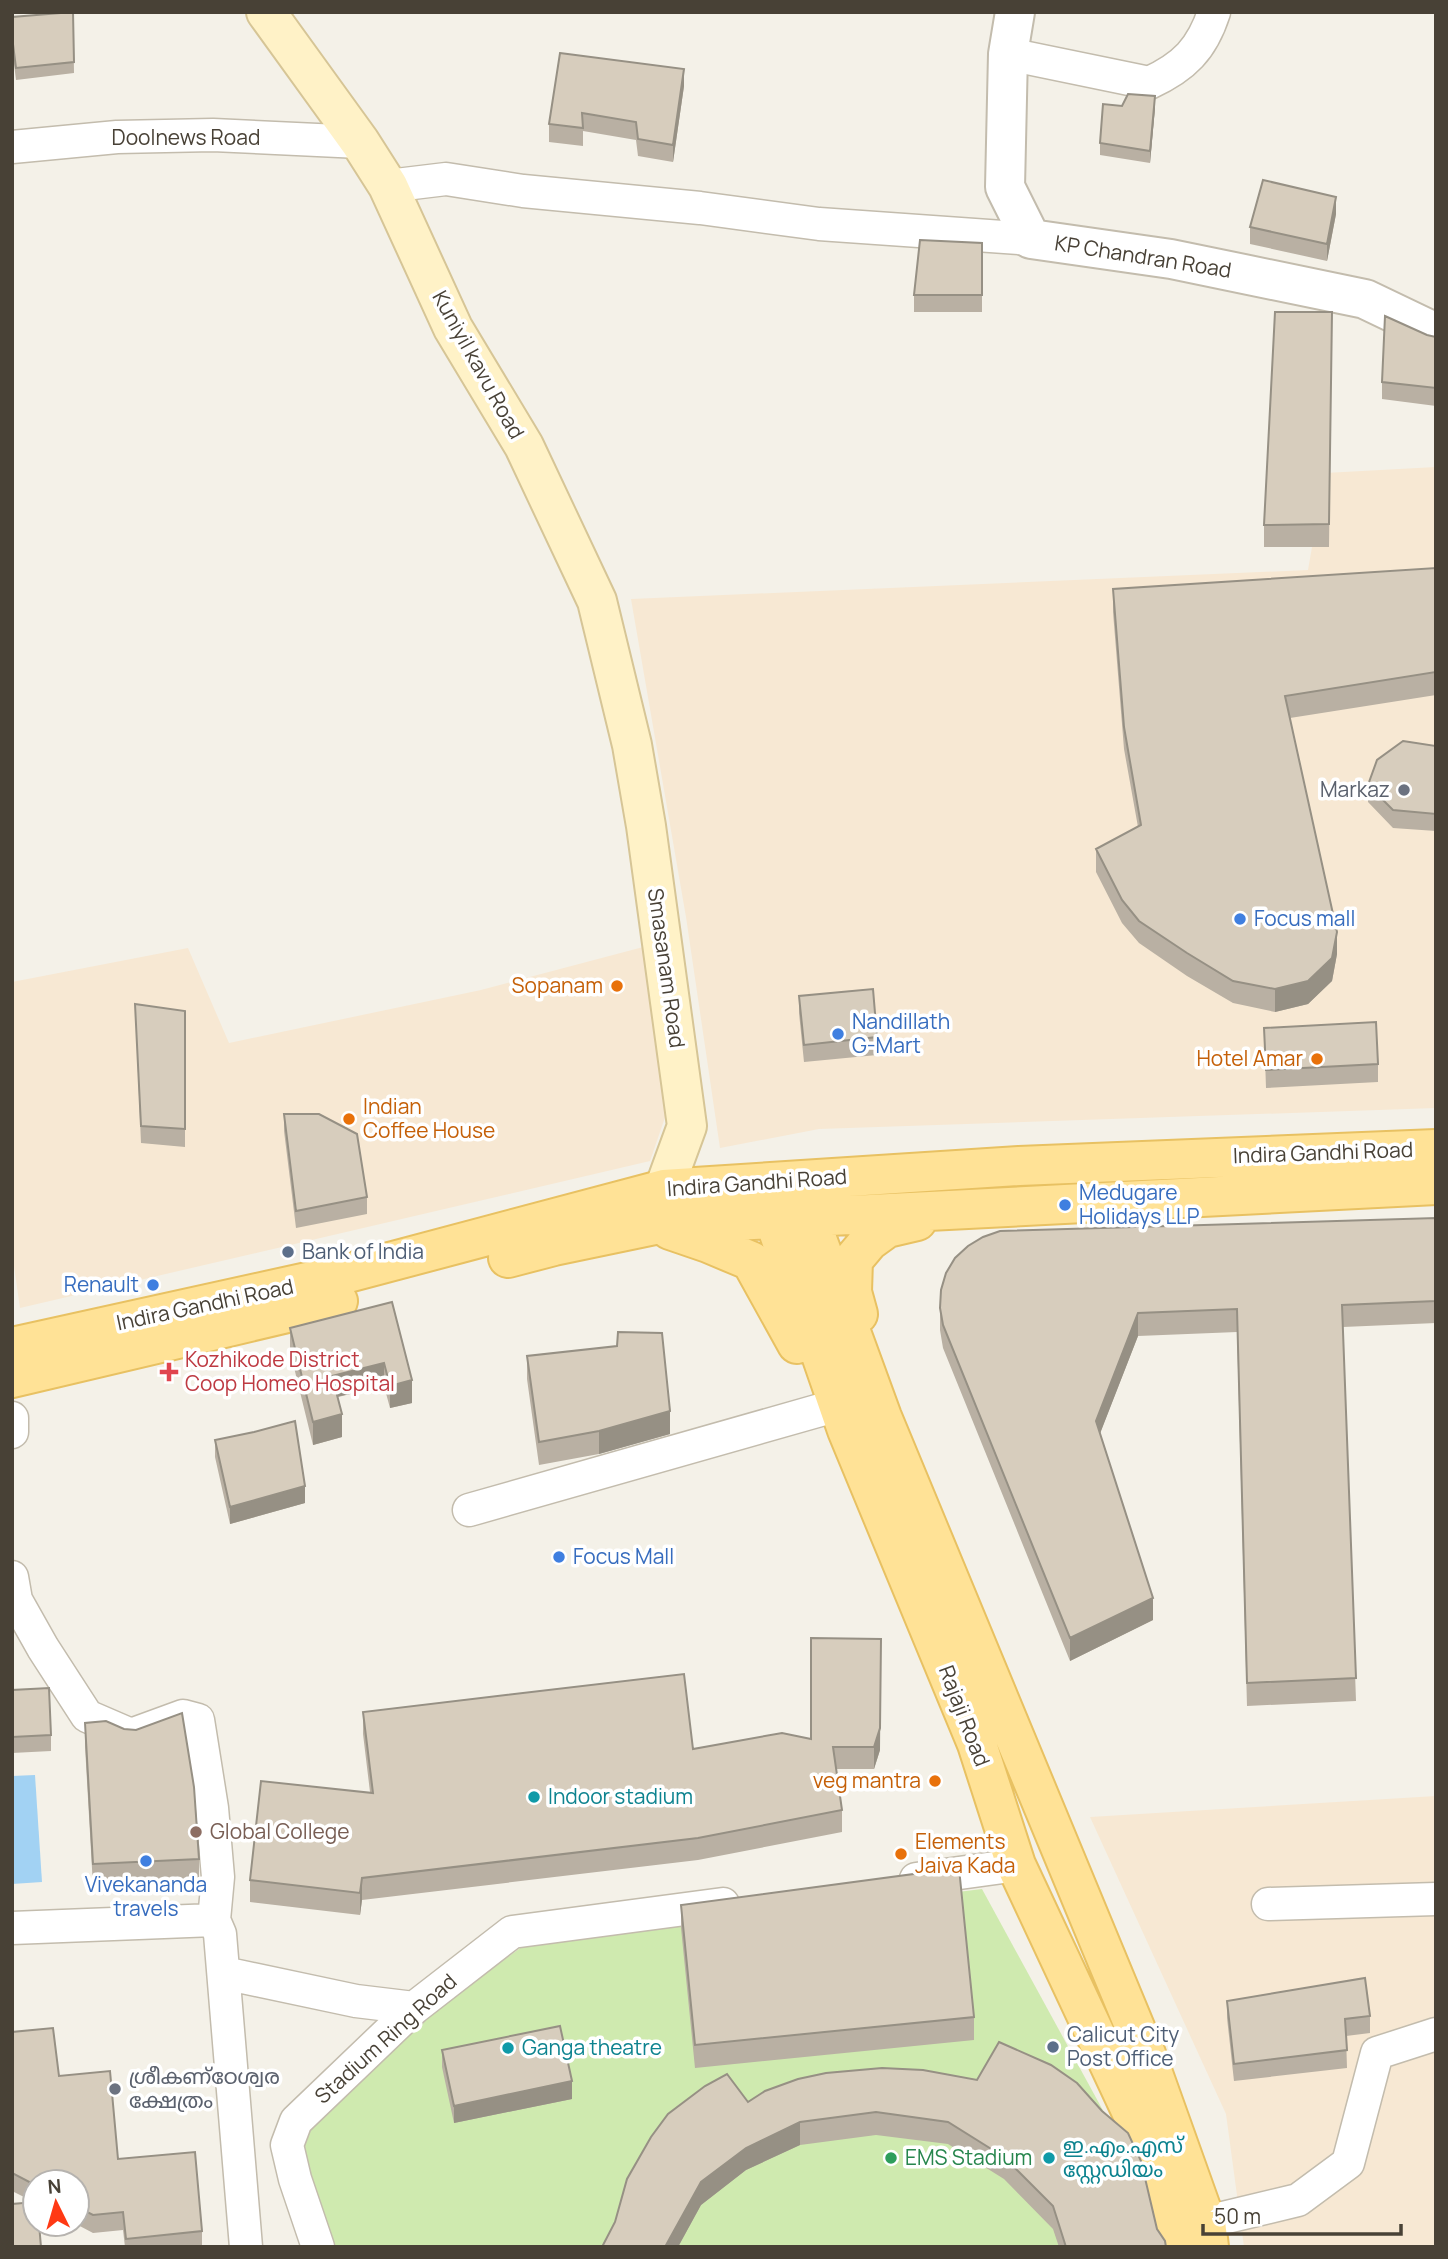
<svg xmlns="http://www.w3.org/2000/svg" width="1448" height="2259" font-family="Manrope,'Noto Sans Malayalam',sans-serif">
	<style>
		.commercial { fill: #f7e8d3 }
		.green { fill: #cfeaaf }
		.water { fill: #a2d2f3 }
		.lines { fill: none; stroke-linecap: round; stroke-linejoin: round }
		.minor-casing { stroke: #c3bcad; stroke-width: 35 }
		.tertiary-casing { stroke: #c3bcad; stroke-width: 42 }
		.secondary-casing { stroke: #d6c596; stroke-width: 42 }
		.primary-casing { stroke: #e8c162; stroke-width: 42 }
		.minor { stroke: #fff; stroke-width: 32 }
		.tertiary { stroke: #fff; stroke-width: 38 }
		.secondary { stroke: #fff2c7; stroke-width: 38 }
		.primary { stroke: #ffe296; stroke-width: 38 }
		.wall { fill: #b9b0a3 }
		.shaded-wall { fill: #969084 }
		.building { fill: #d7cdbd; stroke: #969084; stroke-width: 2 }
		.worship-dot { fill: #6b7280; stroke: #fff; stroke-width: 2.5 }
		.shop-dot { fill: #3f7fe0; stroke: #fff; stroke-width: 2.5 }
		.food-dot { fill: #e8710a; stroke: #fff; stroke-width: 2.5 }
		.service-dot { fill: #5c6f8a; stroke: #fff; stroke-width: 2.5 }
		.health-dot { fill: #e0444e; stroke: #fff; stroke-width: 2.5 }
		.culture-dot { fill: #0f9aa8; stroke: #fff; stroke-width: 2.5 }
		.education-dot { fill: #8d6e63; stroke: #fff; stroke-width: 2.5 }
		.leisure-dot { fill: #2e9e5b; stroke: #fff; stroke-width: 2.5 }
		.labels { text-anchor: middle; stroke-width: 7; stroke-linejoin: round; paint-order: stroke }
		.street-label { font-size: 21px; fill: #484136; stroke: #fff }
		.worship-label { font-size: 21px; fill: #5b616d; stroke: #fff; text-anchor: end }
		.shop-label { font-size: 21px; fill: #366cbe; stroke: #fff; text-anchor: start }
		.food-label { font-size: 21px; fill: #c56008; stroke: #fff; text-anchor: end }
		.service-label { font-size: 21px; fill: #4e5e75; stroke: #fff; text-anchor: start }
		.health-label { font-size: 21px; fill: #be3a42; stroke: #fff; text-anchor: start }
		.culture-label { font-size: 21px; fill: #0d838f; stroke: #fff; text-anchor: start }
		.education-label { font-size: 21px; fill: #785e54; stroke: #fff; text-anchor: start }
		.leisure-label { font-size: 21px; fill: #27864d; stroke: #fff; text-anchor: start }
	</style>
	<rect width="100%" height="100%" fill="#f4f1e8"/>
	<path class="commercial" d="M 1436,467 L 1436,1108 L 819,1129 L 720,1148 L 686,917 L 631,599 L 1308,570 L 1325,473 Z
		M 647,946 L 671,1100 L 650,1161 L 20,1308 L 12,1252 L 12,982 L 188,948 L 229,1043 L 481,990 Z
		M 1436,1796 L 1436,2247 L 1244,2247 L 1226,2114 L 1090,1817 Z"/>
	<path class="green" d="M 982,1889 L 1147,2191 L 1165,2247 L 331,2247 L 299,2134 L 414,2026 L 523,1946 Z"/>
	<path class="water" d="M 35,1775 L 42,1882 L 12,1884 L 12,1776 Z"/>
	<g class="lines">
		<g class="minor-casing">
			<path id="minor" d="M 1008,54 L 1149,83 C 1184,67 1202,49 1214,12
				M 12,147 L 117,137 L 213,135 L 360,142
				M 388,186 L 446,179 L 523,191 L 700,208 L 819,224 L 1031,239
				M 12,1418 L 12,1432
				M 469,1510 L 831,1407
				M 12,1577 L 16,1600 L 43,1648 L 87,1716 L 131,1735 L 183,1716 L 198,1720 L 212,1808 L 218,1877 L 214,1920
				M 916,1879 L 1016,1865
				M 1268,1904 L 1436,1899
				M 12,1928 L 214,1920 L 220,1934 L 246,2247
				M 224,1973 L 356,2001 L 414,2008
				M 1206,2222 L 1298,2200 L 1348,2163 L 1377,2053 L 1436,2034
				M 318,2247 L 295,2179 L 287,2145 L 296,2121 L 414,2008 L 512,1932 L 723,1904"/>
		</g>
		<g class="tertiary-casing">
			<path id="tertiary" d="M 1015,12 L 1008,54 L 1005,187 L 1031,239 L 1171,259 L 1365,299 L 1436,333"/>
		</g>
		<g class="secondary-casing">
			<path id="secondary" d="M 266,12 L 360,142 L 388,186 L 453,328 L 524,446 L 597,601 L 632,745 L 646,826 L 687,1126 L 664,1189"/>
		</g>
		<g class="primary-casing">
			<path id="primary" d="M 782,1195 L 774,1219 L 847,1430 L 977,1744 L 1016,1865 L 1162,2177 L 1178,2247
				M 797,1197 L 809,1217 L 882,1417 L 1146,2054 L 1206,2222 L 1209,2247
				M 670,1230 L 708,1243 L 751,1261 L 797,1344
				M 508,1258 L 554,1246 L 655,1225 L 1436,1185
				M 858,1314 L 852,1292 L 853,1260 L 869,1241 L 887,1228 L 917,1221
				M 12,1347 L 348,1273 L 664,1189 L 1019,1166 L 1436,1149
				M 12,1378 L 338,1301"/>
		</g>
		<use href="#minor" class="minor"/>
		<use href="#tertiary" class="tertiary"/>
		<use href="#secondary" class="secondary"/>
		<use href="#primary" class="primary"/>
	</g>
	<path class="wall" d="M 73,12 L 74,73 L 16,80 L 12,48 L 12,17 Z
		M 560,53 L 684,86 L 673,162 L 638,156 L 636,140 L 583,131 L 583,146 L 549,142 L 549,124 Z
		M 1155,108 L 1150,163 L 1100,155 L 1100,143 Z
		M 1336,214 L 1327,261 L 1250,244 L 1250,227 Z
		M 982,243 L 982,312 L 914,312 L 914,295 Z
		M 1332,312 L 1329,547 L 1264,547 L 1264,525 Z
		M 1427,335 L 1436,337 L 1436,406 L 1382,399 L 1382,382 Z
		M 1436,568 L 1436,695 L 1290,718 L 1337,954 L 1332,981 L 1308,1004 L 1275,1012 L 1233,1003 L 1187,976 L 1139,943 L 1122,923 L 1096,872 L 1096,849 L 1138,827 L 1124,749 L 1113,612 L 1113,589 Z
		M 1436,746 L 1436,831 L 1393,828 L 1368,802 L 1368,785 Z
		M 799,996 L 877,1037 L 877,1055 L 804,1062 L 799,1013 Z
		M 135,1004 L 185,1011 L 185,1147 L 141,1143 Z
		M 1264,1028 L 1378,1064 L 1378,1082 L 1266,1088 Z
		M 284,1114 L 367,1197 L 367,1214 L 296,1228 L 284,1131 Z
		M 1436,1218 L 1436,1323 L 1343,1327 L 1356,1701 L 1247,1706 L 1237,1332 L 1138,1336 L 1100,1433 L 1153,1620 L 1070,1661 L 943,1348 L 940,1330 L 940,1308 Z
		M 392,1302 L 412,1403 L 390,1408 L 384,1386 L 338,1397 L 342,1437 L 313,1445 L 290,1351 L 290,1328 Z
		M 527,1356 L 670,1434 L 599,1454 L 539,1465 L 527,1379 Z
		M 215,1440 L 305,1503 L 230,1524 L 215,1457 Z
		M 811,1638 L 880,1750 L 874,1769 L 836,1769 L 842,1810 L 842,1832 L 698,1860 L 362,1900 L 360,1915 L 250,1902 L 250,1880 L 370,1792 L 363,1734 L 363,1712 L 693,1749 L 811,1739 Z
		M 12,1690 L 51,1735 L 51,1751 L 12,1753 Z
		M 85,1723 L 199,1859 L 199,1882 L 93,1886 L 85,1746 Z
		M 681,1905 L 974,2017 L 974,2040 L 695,2068 L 681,1928 Z
		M 1227,2001 L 1370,2016 L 1370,2033 L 1346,2036 L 1347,2068 L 1234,2081 L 1227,2018 Z
		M 12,2032 L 59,2076 L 118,2159 L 202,2231 L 202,2247 L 125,2247 L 123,2230 L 93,2233 L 76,2224 L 77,2182 L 35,2182 L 35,2224 L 34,2202 L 12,2191 Z
		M 442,2050 L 572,2099 L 454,2123 L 442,2067 Z
		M 882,2068 L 1157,2229 L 1166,2247 L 1059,2247 L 1053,2229 L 1004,2179 L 948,2144 L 876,2135 L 800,2145 L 746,2170 L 701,2205 L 678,2247 L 602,2247 L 748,2102 Z"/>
	<path class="shaded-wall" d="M 684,69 L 684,86 L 673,162 L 673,145 Z
		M 1155,96 L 1155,108 L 1150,163 L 1150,151 Z
		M 1336,197 L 1336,214 L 1327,261 L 1327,244 Z
		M 14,830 L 14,848 L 12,848 L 12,831 Z
		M 1337,932 L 1337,954 L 1332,981 L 1308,1004 L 1275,1012 L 1275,989 Z
		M 1138,1313 L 1138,1336 L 1096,1444 L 1096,1421 Z
		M 384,1363 L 384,1386 L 332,1398 L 332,1376 Z
		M 412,1380 L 412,1403 L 390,1408 L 390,1386 Z
		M 670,1411 L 670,1434 L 599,1454 L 599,1431 Z
		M 342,1414 L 342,1437 L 313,1445 L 313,1422 Z
		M 305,1486 L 305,1503 L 230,1524 L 230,1507 Z
		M 1153,1598 L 1153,1620 L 1070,1661 L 1070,1638 Z
		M 881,1639 L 880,1750 L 874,1769 L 874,1747 Z
		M 362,1878 L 362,1900 L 360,1915 L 360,1893 Z
		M 572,2081 L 572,2099 L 454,2123 L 454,2106 Z
		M 800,2122 L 800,2145 L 746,2170 L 701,2205 L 678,2247 L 665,2247 L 701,2182 L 746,2148 Z"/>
	<path class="building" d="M 73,12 L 74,62 L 16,68 L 12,36 L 12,17 Z
		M 560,53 L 684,69 L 673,145 L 638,139 L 636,122 L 582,113 L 583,128 L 549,124 Z
		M 1128,94 L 1155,96 L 1150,151 L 1100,143 L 1103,104 L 1122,106 Z
		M 1263,180 L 1336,197 L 1327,244 L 1250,227 Z
		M 920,240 L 982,243 L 982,295 L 914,295 Z
		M 1275,312 L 1332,312 L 1329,524 L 1264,525 Z
		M 1385,316 L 1427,335 L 1436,337 L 1436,388 L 1382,382 Z
		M 1436,568 L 1436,672 L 1285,696 L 1337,932 L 1332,958 L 1308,981 L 1275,989 L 1233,981 L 1187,953 L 1139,921 L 1122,900 L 1096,849 L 1141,825 L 1124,727 L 1113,589 Z
		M 1403,741 L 1436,746 L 1436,814 L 1393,810 L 1368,785 L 1377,760 Z
		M 873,989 L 877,1037 L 804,1045 L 799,996 Z
		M 135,1004 L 185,1011 L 185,1129 L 141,1126 Z
		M 1376,1022 L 1378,1064 L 1266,1070 L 1264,1028 Z
		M 284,1114 L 319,1114 L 357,1134 L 367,1197 L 296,1211 Z
		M 1436,1218 L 1436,1301 L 1342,1305 L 1356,1678 L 1247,1683 L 1237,1309 L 1138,1313 L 1096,1421 L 1153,1598 L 1070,1638 L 943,1325 L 940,1308 L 941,1290 L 946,1273 L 955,1258 L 968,1246 L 983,1237 L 1000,1231 Z
		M 392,1302 L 412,1380 L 390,1386 L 384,1363 L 332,1376 L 342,1414 L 313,1422 L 290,1328 Z
		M 618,1332 L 662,1333 L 670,1411 L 599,1431 L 539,1442 L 527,1356 L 617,1346 Z
		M 295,1421 L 305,1486 L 230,1507 L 215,1440 L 254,1432 Z
		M 811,1638 L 881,1639 L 880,1728 L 874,1747 L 833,1747 L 842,1810 L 698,1838 L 362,1878 L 360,1893 L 250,1880 L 261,1781 L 373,1793 L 363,1712 L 684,1674 L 693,1749 L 782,1733 L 811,1739 Z
		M 49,1688 L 51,1735 L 12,1737 L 12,1690 Z
		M 182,1713 L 194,1787 L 199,1859 L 93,1864 L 85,1723 L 106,1721 L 124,1729 L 136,1730 Z
		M 959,1868 L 974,2017 L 695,2045 L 681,1905 Z
		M 1365,1978 L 1370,2016 L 1345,2019 L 1347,2050 L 1234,2064 L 1227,2001 Z
		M 560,2026 L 572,2081 L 454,2106 L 442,2050 Z
		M 53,2028 L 59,2076 L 110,2071 L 118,2159 L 195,2152 L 202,2231 L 126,2239 L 123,2212 L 93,2215 L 77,2207 L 77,2182 L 35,2182 L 35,2185 L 12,2173 L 12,2032 Z
		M 999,2042 L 1051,2065 L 1077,2083 L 1102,2111 L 1128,2133 L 1141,2161 L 1157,2229 L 1165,2241 L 1166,2247 L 1066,2247 L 1053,2206 L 1004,2157 L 948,2122 L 876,2112 L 800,2122 L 746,2148 L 701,2182 L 665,2247 L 602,2247 L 615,2222 L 627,2179 L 651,2137 L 668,2114 L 705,2086 L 727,2074 L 748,2102 L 765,2091 L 798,2079 L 826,2073 L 882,2068 L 923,2070 L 977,2080 Z
		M 35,2202 L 35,2224 L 39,2224 L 41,2247 L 12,2247 L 12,2204 Z"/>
	<g class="worship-dot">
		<circle cx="1404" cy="790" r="7"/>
		<circle cx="115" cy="2089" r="7"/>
	</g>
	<g class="shop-dot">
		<circle cx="1240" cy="919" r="7"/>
		<circle cx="838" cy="1034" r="7"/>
		<circle cx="1065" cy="1205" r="7"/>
		<circle cx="153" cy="1285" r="7"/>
		<circle cx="559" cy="1557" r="7"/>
		<circle cx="146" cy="1861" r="7"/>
	</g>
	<g class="food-dot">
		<circle cx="617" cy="986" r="7"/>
		<circle cx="1317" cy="1059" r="7"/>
		<circle cx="349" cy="1119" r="7"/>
		<circle cx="935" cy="1781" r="7"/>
		<circle cx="901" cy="1854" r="7"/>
	</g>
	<g class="service-dot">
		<circle cx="288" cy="1252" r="7"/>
		<circle cx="1053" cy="2047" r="7"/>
	</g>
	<path class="health-dot" d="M165.5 1361.5h7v7h7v7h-7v7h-7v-7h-7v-7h7z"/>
	<g class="culture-dot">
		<circle cx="534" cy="1797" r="7"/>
		<circle cx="508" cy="2048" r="7"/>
		<circle cx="1049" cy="2158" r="7"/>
	</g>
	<circle class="education-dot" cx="196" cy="1832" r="7"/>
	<circle class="leisure-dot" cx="891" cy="2158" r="7"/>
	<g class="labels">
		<g class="street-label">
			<text x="186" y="145">Doolnews Road</text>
			<text transform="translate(1143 257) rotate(9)" y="7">KP Chandran Road</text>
			<text transform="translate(478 365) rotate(61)" y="7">Kuniyil kavu Road</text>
			<text transform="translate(666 968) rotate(82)" y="7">Smasanam Road</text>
			<text transform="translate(1323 1153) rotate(-2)" y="7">Indira Gandhi Road</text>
			<text transform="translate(757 1183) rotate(-4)" y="7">Indira Gandhi Road</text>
			<text transform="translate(205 1305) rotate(-12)" y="7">Indira Gandhi Road</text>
			<text transform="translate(964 1716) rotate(69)" y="7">Rajaji Road</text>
			<text transform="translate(386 2039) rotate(-42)" y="7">Stadium Ring Road</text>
		</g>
		<g class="worship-label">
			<text x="1390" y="797">Markaz</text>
			<text x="129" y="2084" text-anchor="start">ശ്രീകണ്ഠേശ്വര<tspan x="129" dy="24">ക്ഷേത്രം</tspan></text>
		</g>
		<g class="shop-label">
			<text x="1254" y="926">Focus mall</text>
			<text x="852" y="1029">Nandillath<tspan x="852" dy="24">G-Mart</tspan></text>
			<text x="1079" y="1200">Medugare<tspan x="1079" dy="24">Holidays LLP</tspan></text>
			<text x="139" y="1292" text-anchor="end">Renault</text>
			<text x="573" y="1564">Focus Mall</text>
			<text x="146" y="1892" text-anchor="middle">Vivekananda<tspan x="146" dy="24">travels</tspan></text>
		</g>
		<g class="food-label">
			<text x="603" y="993">Sopanam</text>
			<text x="1303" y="1066">Hotel Amar</text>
			<text x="363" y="1114" text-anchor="start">Indian<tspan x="363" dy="24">Coffee House</tspan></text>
			<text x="921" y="1788">veg mantra</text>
			<text x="915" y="1849" text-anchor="start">Elements<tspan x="915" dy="24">Jaiva Kada</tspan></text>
		</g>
		<g class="service-label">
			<text x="302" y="1259">Bank of India</text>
			<text x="1067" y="2042">Calicut City<tspan x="1067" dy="24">Post Office</tspan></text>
		</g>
		<g class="health-label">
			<text x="185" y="1367">Kozhikode District<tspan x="185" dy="24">Coop Homeo Hospital</tspan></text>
		</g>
		<g class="culture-label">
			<text x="548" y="1804">Indoor stadium</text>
			<text x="522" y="2055">Ganga theatre</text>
			<text x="1063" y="2153">ഇ.എം.എസ്<tspan x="1063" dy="24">സ്റ്റേഡിയം</tspan></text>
		</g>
		<g class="education-label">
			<text x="210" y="1839">Global College</text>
		</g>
		<g class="leisure-label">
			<text x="905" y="2165">EMS Stadium</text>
		</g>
	</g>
	<rect width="1448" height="2259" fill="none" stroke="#484136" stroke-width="28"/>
	<g transform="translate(56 2203) rotate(355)"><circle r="33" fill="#ffffff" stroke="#b6b3af" stroke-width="2"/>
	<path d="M0-5L12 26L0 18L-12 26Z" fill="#ff3914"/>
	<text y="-10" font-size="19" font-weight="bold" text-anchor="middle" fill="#484136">N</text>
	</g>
	<path d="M1203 2224v10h198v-10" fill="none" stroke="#484136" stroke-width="3.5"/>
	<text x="1214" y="2224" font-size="21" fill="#484136" stroke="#ffffff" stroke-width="5" paint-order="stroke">50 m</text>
</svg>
